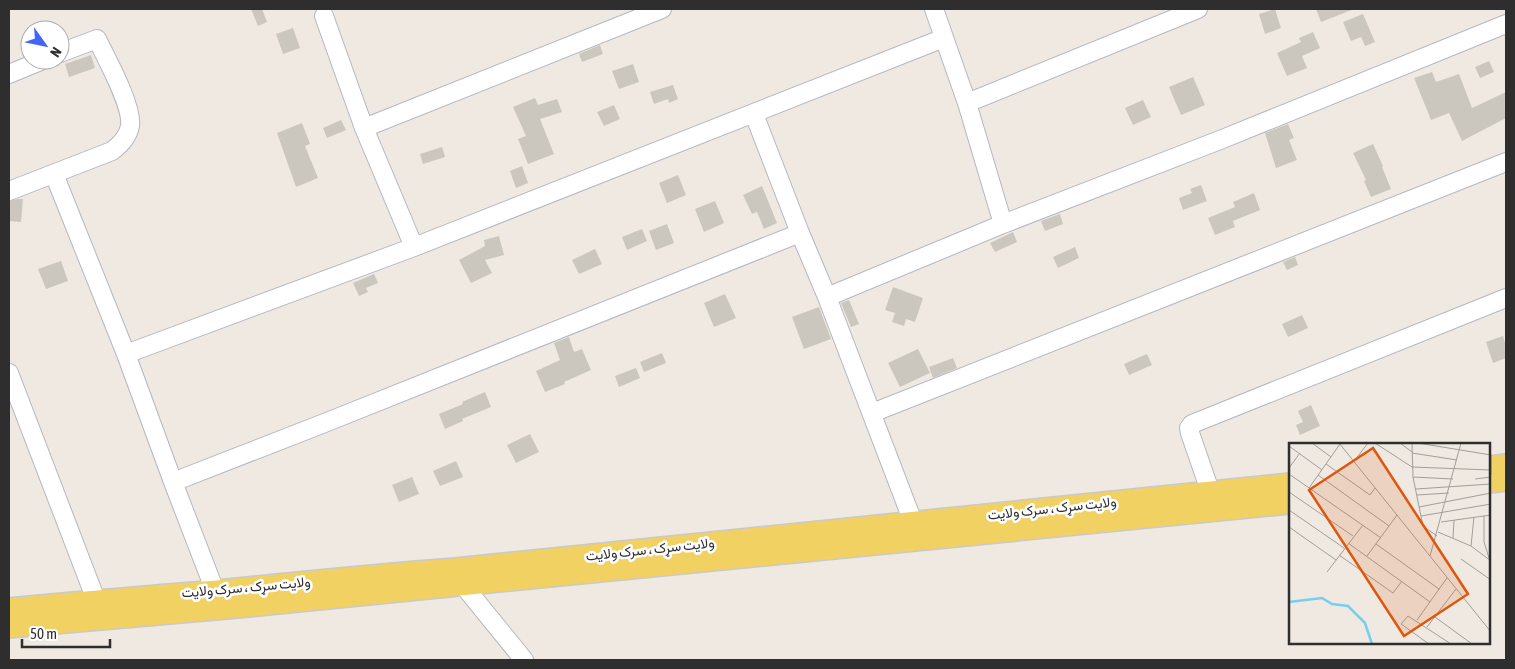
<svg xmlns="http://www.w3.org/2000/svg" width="1515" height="669" font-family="'Asap Condensed',Vazirmatn,sans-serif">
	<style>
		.building { fill: #cbc7bf }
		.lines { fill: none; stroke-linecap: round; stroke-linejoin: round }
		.minor-casing { stroke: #b4b7c1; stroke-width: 20 }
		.major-casing { stroke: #c9c9c9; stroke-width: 24 }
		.minor { stroke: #fff; stroke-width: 18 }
		.major { stroke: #f2d163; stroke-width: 21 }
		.labels { text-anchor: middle; stroke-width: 5; stroke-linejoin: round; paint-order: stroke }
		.street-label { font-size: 14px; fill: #2e2e2e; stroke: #fff }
		.inset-river { fill: none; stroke: #75cff0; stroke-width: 2.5 }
		.inset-road { fill: none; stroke: #a29e99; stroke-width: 1 }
		.view { fill: #df570e; fill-opacity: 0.15; stroke: #df570e; stroke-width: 2.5 }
		.inset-edge { fill: none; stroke: #2e2e2e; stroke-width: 2.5 }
	</style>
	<rect width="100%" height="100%" fill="#efe9e1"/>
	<path class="building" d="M 251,9 L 262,9 L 267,22 L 258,26 Z
		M 1275,9 L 1281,28 L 1265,34 L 1259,14 Z
		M 1316,9 L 1354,9 L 1321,22 Z
		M 1363,14 L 1375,42 L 1365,46 L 1361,37 L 1351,41 L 1343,22 Z
		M 293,28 L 300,48 L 283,54 L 276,34 Z
		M 1313,32 L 1320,48 L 1302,56 L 1307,68 L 1287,76 L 1277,53 L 1301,42 L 1299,38 Z
		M 600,45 L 603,54 L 582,62 L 579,54 Z
		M 91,55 L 95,68 L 69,77 L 65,64 Z
		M 1489,61 L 1494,72 L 1480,78 L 1475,67 Z
		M 633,64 L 639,82 L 619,89 L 612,71 Z
		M 1432,72 L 1436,82 L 1459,74 L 1472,108 L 1506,92 L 1506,118 L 1462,141 L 1449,113 L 1431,120 L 1414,78 Z
		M 1193,77 L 1205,105 L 1181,115 L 1169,87 Z
		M 673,85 L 678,99 L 669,103 L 668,99 L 654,104 L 650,92 Z
		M 535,98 L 538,105 L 557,99 L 562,112 L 540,119 L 554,154 L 528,164 L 518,139 L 526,136 L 513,107 Z
		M 1143,100 L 1151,117 L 1133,125 L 1125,108 Z
		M 614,105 L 620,119 L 604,126 L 597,112 Z
		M 341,120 L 346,130 L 327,138 L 323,128 Z
		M 302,123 L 310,144 L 305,146 L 318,178 L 296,187 L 277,133 Z
		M 1288,124 L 1294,138 L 1289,140 L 1297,160 L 1276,168 L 1265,133 Z
		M 1373,144 L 1383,166 L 1382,167 L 1391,189 L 1371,197 L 1364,181 L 1366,180 L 1353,153 Z
		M 442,147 L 445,157 L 423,164 L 420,154 Z
		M 522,166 L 528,183 L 516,188 L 510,171 Z
		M 678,175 L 686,195 L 667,203 L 659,183 Z
		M 1201,185 L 1207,201 L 1183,210 L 1179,198 L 1192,193 L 1190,189 Z
		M 762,186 L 777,223 L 764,229 L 757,212 L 752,214 L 743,195 Z
		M 1254,193 L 1260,210 L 1233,221 L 1235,227 L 1215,235 L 1208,218 L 1235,207 L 1233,202 Z
		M 18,199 L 23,199 L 21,222 L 9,221 L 9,201 Z
		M 715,201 L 724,223 L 704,232 L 695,209 Z
		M 1060,214 L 1063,224 L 1045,231 L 1041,221 Z
		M 667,224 L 674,243 L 656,250 L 649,231 Z
		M 642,229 L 647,241 L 627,250 L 622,237 Z
		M 1013,232 L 1017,242 L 995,252 L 990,243 Z
		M 499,236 L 504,255 L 485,260 L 492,273 L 471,283 L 459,260 L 485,246 L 484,240 Z
		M 1075,247 L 1079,258 L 1058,268 L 1053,257 Z
		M 595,249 L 602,264 L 579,274 L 572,260 Z
		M 1295,257 L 1298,265 L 1287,270 L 1283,262 Z
		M 61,261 L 68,281 L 46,289 L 38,269 Z
		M 374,274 L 378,283 L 366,288 L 368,292 L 359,296 L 353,283 Z
		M 893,287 L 923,298 L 915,322 L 906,319 L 904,326 L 892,322 L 895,313 L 885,310 Z
		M 725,294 L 736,318 L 714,327 L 704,303 Z
		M 849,300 L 859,324 L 851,327 L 841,303 Z
		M 819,307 L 831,339 L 804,349 L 792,317 Z
		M 1302,315 L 1308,328 L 1288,337 L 1282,324 Z
		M 1503,336 L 1506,346 L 1506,358 L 1493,363 L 1486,342 Z
		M 569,337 L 574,352 L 582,349 L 591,370 L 564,382 L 565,384 L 545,392 L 536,371 L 560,360 L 554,343 Z
		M 918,349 L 930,373 L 900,387 L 888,363 Z
		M 662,353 L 666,363 L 644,372 L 640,362 Z
		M 1147,354 L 1152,365 L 1129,375 L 1124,364 Z
		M 953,358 L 957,368 L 933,378 L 929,367 Z
		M 636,368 L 640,378 L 619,387 L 615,376 Z
		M 485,392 L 491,407 L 462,419 L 463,421 L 445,429 L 439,414 L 463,404 L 462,402 Z
		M 1311,405 L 1320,426 L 1300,435 L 1296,425 L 1303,422 L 1298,411 Z
		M 530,434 L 539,452 L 516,463 L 507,445 Z
		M 456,461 L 463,477 L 440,486 L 433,471 Z
		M 412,477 L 419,494 L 399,502 L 392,485 Z"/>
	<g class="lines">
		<g class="minor-casing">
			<path id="minor" d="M 934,9 L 967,103 L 1003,224
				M 324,16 L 364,128
				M 9,74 L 43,60
				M 967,103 L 1198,9
				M 754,114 L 800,233 L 827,297 L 913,522
				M 54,174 L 126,354 L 173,482 L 215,591
				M 9,191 L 112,151 C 120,145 128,137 130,126 C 133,106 106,58 97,39 L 60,53
				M 414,247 L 364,128 L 662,9
				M 827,297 L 1003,224 L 1220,140 L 1506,24
				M 126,354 L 414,247 L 944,38
				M 9,373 L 96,600
				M 872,413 L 1506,162
				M 173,482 L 322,424 L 800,233
				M 1210,491 L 1190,433 L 1189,428 L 1192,424 L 1506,298
				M 458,576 L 463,585 L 524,660"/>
		</g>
		<g class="major-casing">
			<path id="major" d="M 1489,467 L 1506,465
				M 1489,482 L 1506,480
				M 9,609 C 78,602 147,597 217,591 C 296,583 375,575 455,569 L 1290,484
				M 9,627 L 227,608 L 1290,503"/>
		</g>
		<use href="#minor" class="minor"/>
		<use href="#major" class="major"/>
	</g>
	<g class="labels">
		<g class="street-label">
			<text transform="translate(1052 508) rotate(-6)" y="5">ولایت سړک ، سرک ولایت</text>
			<text transform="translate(650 549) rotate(-6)" y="5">ولایت سړک ، سرک ولایت</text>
			<text transform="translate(246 587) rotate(-5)" y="5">ولایت سړک ، سرک ولایت</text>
		</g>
	</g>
	<g transform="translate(1289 443)">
		<rect width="201" height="201" fill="#efe9e1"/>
		<path class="inset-river" d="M 0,159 L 33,155 L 43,161 L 59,163 L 76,180 L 83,201"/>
		<path class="inset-road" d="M 23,0 L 42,14M 50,0 L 202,189M 86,0 L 123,24 L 202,27M 111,0 L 123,9M 123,0 L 124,34 L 134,83 L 148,93M 129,0 L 202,12M 0,3 L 33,27M 123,10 L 168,17M 202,12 L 202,32M 66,17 L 79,0M 37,21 L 81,52 L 86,45M 0,25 L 11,10M 0,31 L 92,95M 29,32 L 100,83M 124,34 L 164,36M 186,36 L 202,34M 20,45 L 51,1M 127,46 L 202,41M 0,49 L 64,93M 128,52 L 160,50M 130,64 L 202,50M 0,67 L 55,105M 132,73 L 202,61M 195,73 L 195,99 L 201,118M 152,79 L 202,72M 0,84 L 47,117M 149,89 L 182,103 L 202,118M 164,95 L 165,77M 59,100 L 141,159M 87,101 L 150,146M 182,103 L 185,74M 50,112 L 104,150 L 113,138M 78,113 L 108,72M 141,113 L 172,0M 172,116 L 202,137M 38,129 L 74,82M 146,174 L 183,201M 128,177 L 158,135M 138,184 L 167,146M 140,201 L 112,181 L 119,173 L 162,201"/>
		<path class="view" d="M 84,5 L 179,151 L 115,193 L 20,47 Z"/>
		<rect width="201" height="201" class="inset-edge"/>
	</g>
	<rect width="1515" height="669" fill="none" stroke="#2e2e2e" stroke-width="20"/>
	<g transform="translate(45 45) rotate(123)"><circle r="24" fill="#ffffff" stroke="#ababab"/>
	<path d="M0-4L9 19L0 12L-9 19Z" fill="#4264fb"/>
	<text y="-8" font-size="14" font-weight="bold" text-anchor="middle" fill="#2e2e2e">N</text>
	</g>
	<path d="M22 639v8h88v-8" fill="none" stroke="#2e2e2e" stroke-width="2.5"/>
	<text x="30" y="639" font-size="15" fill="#2e2e2e" stroke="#ffffff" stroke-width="4" paint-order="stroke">50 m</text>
</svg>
